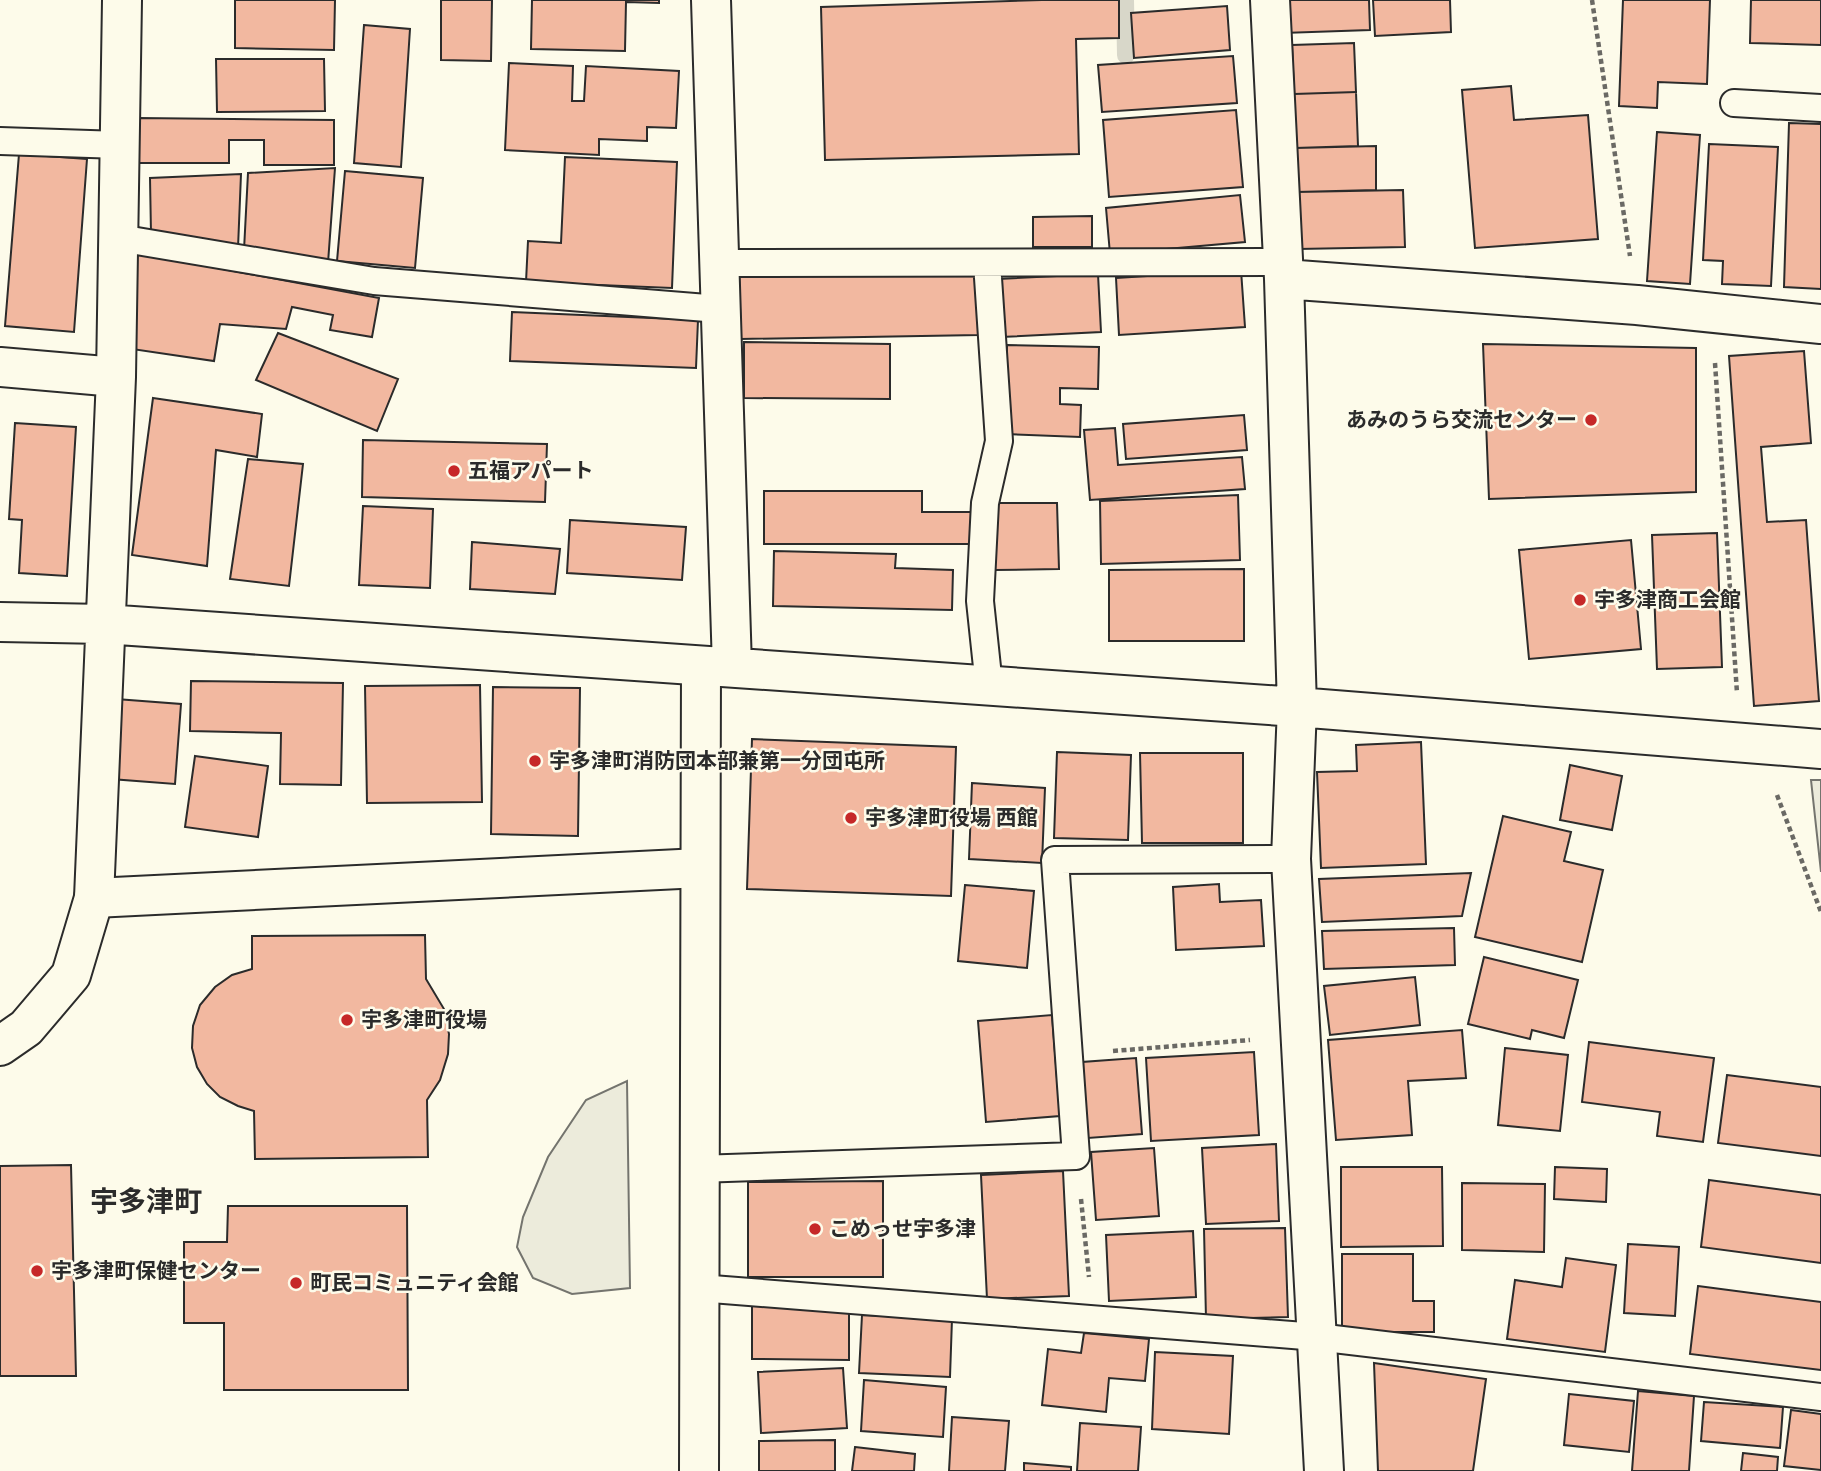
<svg xmlns="http://www.w3.org/2000/svg" width="1821" height="1471" font-family="'Playfair Display','Noto Sans JP',serif">
	<style>
		.green { fill: #ecebdb; stroke: #74746e; stroke-width: 2 }
		.lines { fill: none; stroke-linecap: round; stroke-linejoin: round }
		.stream { stroke: #d8d7c9; stroke-width: 18 }
		.building { fill: #f2b8a0; stroke: #2b2b2b; stroke-width: 2 }
		.lane-casing { stroke: #2b2b2b; stroke-width: 30 }
		.street-casing { stroke: #2b2b2b; stroke-width: 42 }
		.secondary-casing { stroke: #2b2b2b; stroke-width: 42 }
		.path { stroke: #6a6964; stroke-width: 4.5; stroke-dasharray: 5 3.5; stroke-linecap: butt }
		.lane { stroke: #fdfbea; stroke-width: 26 }
		.street { stroke: #fdfbea; stroke-width: 38 }
		.secondary { stroke: #fdfbea; stroke-width: 38 }
		.poi-dot { fill: #c62828; stroke: #fdfbea; stroke-width: 2.5 }
		.labels { text-anchor: middle; stroke-width: 5; stroke-linejoin: round; paint-order: stroke }
		.poi-label { font-size: 21px; font-weight: bold; fill: #2b2b2b; stroke: #fdfbea; text-anchor: start }
		.district-label { font-size: 28px; font-weight: bold; fill: #2b2b2b; stroke: #fdfbea }
	</style>
	<rect width="100%" height="100%" fill="#fdfbea"/>
	<path class="green" d="M 1811,780 L 1821,780 L 1821,872 Z
		M 627,1081 L 630,1288 L 572,1294 L 533,1278 L 517,1247 L 523,1217 L 548,1157 L 586,1100 Z"/>
	<g class="lines">
		<path class="stream" d="M 1125,0 L 1126,55"/>
	</g>
	<path class="building" d="M 235,0 L 335,0 L 334,50 L 235,48 Z
		M 441,0 L 492,0 L 491,61 L 441,60 Z
		M 532,0 L 659,0 L 659,3 L 626,2 L 625,51 L 531,49 Z
		M 1042,0 L 1119,0 L 1119,38 L 1076,39 L 1079,154 L 825,160 L 821,7 Z
		M 1282,0 L 1369,0 L 1370,30 L 1283,33 Z
		M 1373,0 L 1450,0 L 1451,32 L 1375,36 Z
		M 1623,0 L 1710,0 L 1707,84 L 1658,82 L 1657,108 L 1619,106 Z
		M 1751,0 L 1821,0 L 1821,45 L 1750,43 Z
		M 1227,6 L 1230,50 L 1134,58 L 1131,13 Z
		M 364,25 L 410,29 L 401,167 L 354,163 Z
		M 1354,43 L 1356,92 L 1294,94 L 1292,45 Z
		M 1233,56 L 1237,103 L 1102,112 L 1098,65 Z
		M 216,59 L 324,59 L 325,111 L 217,112 Z
		M 509,63 L 573,66 L 572,101 L 584,101 L 586,66 L 679,71 L 676,128 L 647,127 L 647,141 L 599,139 L 599,155 L 505,150 Z
		M 1511,86 L 1514,120 L 1588,115 L 1598,239 L 1475,248 L 1462,90 Z
		M 1356,92 L 1358,146 L 1295,148 L 1294,94 Z
		M 1236,110 L 1243,187 L 1109,197 L 1103,120 Z
		M 138,118 L 334,120 L 334,165 L 264,165 L 264,140 L 229,140 L 229,163 L 138,163 Z
		M 1789,123 L 1821,124 L 1821,289 L 1784,287 Z
		M 1657,132 L 1700,135 L 1690,284 L 1647,281 Z
		M 1709,144 L 1778,147 L 1771,286 L 1722,284 L 1723,261 L 1703,260 Z
		M 1376,146 L 1376,190 L 1296,192 L 1295,148 Z
		M 19,154 L 87,159 L 74,332 L 5,326 Z
		M 565,157 L 677,162 L 672,288 L 526,282 L 528,241 L 561,243 Z
		M 335,168 L 328,263 L 244,250 L 248,173 Z
		M 345,171 L 423,178 L 415,268 L 337,261 Z
		M 241,174 L 238,248 L 151,234 L 150,178 Z
		M 1403,190 L 1405,247 L 1298,249 L 1296,192 Z
		M 1240,195 L 1245,242 L 1110,254 L 1106,208 Z
		M 1092,216 L 1092,247 L 1033,247 L 1033,217 Z
		M 131,252 L 379,298 L 372,337 L 330,330 L 333,315 L 292,307 L 286,329 L 220,324 L 214,361 L 125,348 Z
		M 978,270 L 979,335 L 741,339 L 739,275 Z
		M 1241,270 L 1245,327 L 1119,335 L 1116,278 Z
		M 1098,274 L 1101,332 L 1001,337 L 998,279 Z
		M 512,312 L 698,320 L 696,368 L 510,361 Z
		M 278,333 L 398,379 L 377,431 L 256,380 Z
		M 744,342 L 890,344 L 890,399 L 744,398 Z
		M 1483,344 L 1696,348 L 1696,492 L 1489,499 Z
		M 1007,345 L 1099,347 L 1098,389 L 1060,388 L 1060,404 L 1081,405 L 1080,437 L 1005,434 Z
		M 1804,351 L 1811,443 L 1761,447 L 1767,522 L 1806,520 L 1819,701 L 1754,706 L 1729,356 Z
		M 153,398 L 262,414 L 257,457 L 216,450 L 207,566 L 132,555 Z
		M 1244,415 L 1247,450 L 1126,459 L 1123,424 Z
		M 15,423 L 76,427 L 67,576 L 19,573 L 22,520 L 9,519 Z
		M 1115,428 L 1118,465 L 1242,457 L 1245,489 L 1090,500 L 1084,430 Z
		M 363,440 L 547,444 L 545,502 L 362,497 Z
		M 248,459 L 303,464 L 289,586 L 230,579 Z
		M 764,491 L 922,491 L 922,512 L 972,512 L 972,544 L 764,544 Z
		M 1238,495 L 1240,560 L 1101,564 L 1100,501 Z
		M 994,503 L 1057,503 L 1059,569 L 995,570 Z
		M 363,506 L 433,509 L 430,588 L 359,585 Z
		M 570,520 L 686,527 L 682,580 L 567,573 Z
		M 1717,533 L 1722,667 L 1657,669 L 1652,535 Z
		M 1631,540 L 1641,649 L 1529,659 L 1519,550 Z
		M 472,542 L 560,549 L 555,594 L 470,589 Z
		M 774,551 L 896,554 L 895,568 L 953,570 L 952,610 L 773,606 Z
		M 1244,569 L 1244,641 L 1109,641 L 1109,570 Z
		M 191,681 L 343,683 L 341,785 L 280,784 L 281,733 L 190,731 Z
		M 480,685 L 482,802 L 367,803 L 365,686 Z
		M 493,687 L 580,688 L 578,836 L 491,834 Z
		M 116,699 L 181,704 L 175,784 L 111,779 Z
		M 752,739 L 956,747 L 951,896 L 747,889 Z
		M 1421,742 L 1426,864 L 1321,868 L 1317,772 L 1357,771 L 1356,745 Z
		M 1057,752 L 1131,755 L 1128,840 L 1054,838 Z
		M 1140,753 L 1243,753 L 1243,843 L 1142,843 Z
		M 195,756 L 268,766 L 258,837 L 185,827 Z
		M 1570,765 L 1622,776 L 1612,830 L 1560,820 Z
		M 972,783 L 1045,788 L 1042,863 L 969,859 Z
		M 1503,816 L 1571,832 L 1564,861 L 1603,870 L 1582,962 L 1475,937 Z
		M 1471,873 L 1462,916 L 1322,922 L 1319,879 Z
		M 1219,884 L 1220,902 L 1261,900 L 1264,946 L 1176,950 L 1173,887 Z
		M 965,885 L 1034,891 L 1027,968 L 958,961 Z
		M 1454,928 L 1455,965 L 1324,969 L 1322,931 Z
		M 425,935 L 426,979 L 444,1009 L 449,1034 L 448,1054 L 440,1080 L 427,1100 L 428,1157 L 255,1159 L 254,1111 L 238,1106 L 220,1097 L 207,1084 L 197,1067 L 192,1048 L 193,1026 L 200,1005 L 215,987 L 232,975 L 252,969 L 252,936 Z
		M 1484,957 L 1578,980 L 1564,1038 L 1532,1030 L 1530,1039 L 1468,1024 Z
		M 1415,977 L 1420,1025 L 1330,1035 L 1324,986 Z
		M 1052,1015 L 1060,1116 L 986,1122 L 978,1021 Z
		M 1462,1030 L 1466,1078 L 1408,1081 L 1412,1135 L 1336,1140 L 1328,1040 Z
		M 1589,1042 L 1714,1058 L 1703,1142 L 1657,1136 L 1660,1112 L 1582,1102 Z
		M 1505,1048 L 1568,1055 L 1560,1131 L 1498,1125 Z
		M 1254,1052 L 1259,1135 L 1151,1141 L 1146,1058 Z
		M 1136,1058 L 1142,1134 L 1088,1138 L 1082,1062 Z
		M 1727,1075 L 1821,1087 L 1821,1156 L 1718,1143 Z
		M 1276,1144 L 1279,1221 L 1206,1224 L 1202,1148 Z
		M 1154,1148 L 1159,1216 L 1096,1220 L 1091,1152 Z
		M 71,1165 L 76,1376 L 0,1376 L 0,1166 Z
		M 1341,1167 L 1442,1167 L 1443,1246 L 1341,1247 Z
		M 1555,1167 L 1607,1169 L 1606,1202 L 1554,1199 Z
		M 1063,1171 L 1069,1296 L 987,1299 L 981,1175 Z
		M 1709,1180 L 1821,1195 L 1821,1263 L 1701,1247 Z
		M 883,1181 L 883,1277 L 748,1277 L 748,1182 Z
		M 1462,1183 L 1545,1184 L 1544,1252 L 1462,1250 Z
		M 228,1206 L 407,1206 L 408,1390 L 224,1390 L 224,1323 L 184,1323 L 184,1242 L 227,1242 Z
		M 1285,1228 L 1288,1317 L 1206,1319 L 1204,1229 Z
		M 1193,1231 L 1196,1297 L 1109,1301 L 1106,1235 Z
		M 1628,1244 L 1679,1247 L 1675,1316 L 1624,1313 Z
		M 1342,1254 L 1413,1254 L 1413,1301 L 1434,1301 L 1434,1332 L 1342,1332 Z
		M 1566,1258 L 1616,1265 L 1605,1352 L 1507,1339 L 1515,1280 L 1562,1287 Z
		M 1698,1286 L 1821,1302 L 1821,1370 L 1690,1354 Z
		M 752,1306 L 849,1306 L 849,1360 L 752,1359 Z
		M 862,1315 L 952,1319 L 950,1377 L 859,1373 Z
		M 1084,1333 L 1149,1339 L 1145,1381 L 1109,1378 L 1106,1412 L 1042,1405 L 1048,1349 L 1081,1353 Z
		M 1155,1352 L 1233,1356 L 1229,1434 L 1152,1429 Z
		M 1374,1363 L 1486,1379 L 1473,1471 L 1378,1471 Z
		M 843,1368 L 847,1428 L 761,1433 L 758,1372 Z
		M 864,1380 L 946,1387 L 943,1437 L 861,1431 Z
		M 1638,1391 L 1694,1396 L 1689,1471 L 1632,1471 Z
		M 1569,1394 L 1634,1401 L 1629,1452 L 1564,1445 Z
		M 1704,1402 L 1783,1407 L 1780,1448 L 1701,1441 Z
		M 1791,1410 L 1821,1414 L 1821,1470 L 1784,1466 Z
		M 952,1417 L 1009,1421 L 1005,1471 L 949,1471 Z
		M 1080,1423 L 1141,1427 L 1138,1471 L 1077,1471 Z
		M 835,1440 L 835,1471 L 759,1471 L 759,1441 Z
		M 855,1447 L 915,1454 L 914,1471 L 852,1471 Z
		M 1743,1453 L 1778,1457 L 1777,1471 L 1741,1471 Z
		M 1024,1463 L 1071,1467 L 1071,1471 L 1024,1471 Z"/>
	<g class="lines">
		<g class="lane-casing">
			<path id="lane" d="M 1734,103 L 1821,108
				M 0,141 L 120,145
				M 119,238 L 374,281 L 719,309
				M 718,263 L 1282,262
				M 987,263 L 999,441 L 985,503 L 980,601 L 989,686
				M 698,1169 L 1076,1156 L 1055,860 L 1291,859
				M 699,1288 L 1317,1337 L 1821,1397"/>
		</g>
		<g class="street-casing">
			<path id="street" d="M 122,0 L 116,377 L 94,898 L 700,868
				M 711,0 L 732,667
				M 1270,0 L 1284,279 L 1297,707 L 1291,859 L 1324,1471
				M 1284,279 L 1637,305 L 1821,324
				M 0,367 L 116,377
				M 0,622 L 104,624 L 1297,707 L 1821,749"/>
		</g>
		<g class="secondary-casing">
			<path id="secondary" d="M 0,1046 L 26,1028 L 71,975 L 94,898
				M 699,1471 L 701,666"/>
		</g>
		<path class="path" d="M 1592,0 L 1630,256
			M 1715,363 L 1737,693
			M 1777,795 L 1821,912
			M 1113,1051 L 1250,1040
			M 1081,1199 L 1089,1277"/>
		<use href="#lane" class="lane"/>
		<use href="#street" class="street"/>
		<use href="#secondary" class="secondary"/>
	</g>
	<g class="poi-dot">
		<circle cx="1591" cy="420" r="7"/>
		<circle cx="454" cy="471" r="7"/>
		<circle cx="1580" cy="600" r="7"/>
		<circle cx="535" cy="761" r="7"/>
		<circle cx="851" cy="818" r="7"/>
		<circle cx="347" cy="1020" r="7"/>
		<circle cx="815" cy="1229" r="7"/>
		<circle cx="37" cy="1271" r="7"/>
		<circle cx="296" cy="1283" r="7"/>
	</g>
	<g class="labels">
		<g class="poi-label">
			<text x="1577" y="427" text-anchor="end">あみのうら交流センター</text>
			<text x="468" y="478">五福アパート</text>
			<text x="1594" y="607">宇多津商工会館</text>
			<text x="549" y="768">宇多津町消防団本部兼第一分団屯所</text>
			<text x="865" y="825">宇多津町役場 西館</text>
			<text x="361" y="1027">宇多津町役場</text>
			<text x="829" y="1236">こめっせ宇多津</text>
			<text x="51" y="1278">宇多津町保健センター</text>
			<text x="310" y="1290">町民コミュニティ会館</text>
		</g>
		<g class="district-label">
			<text x="146" y="1211">宇多津町</text>
		</g>
	</g>
</svg>
